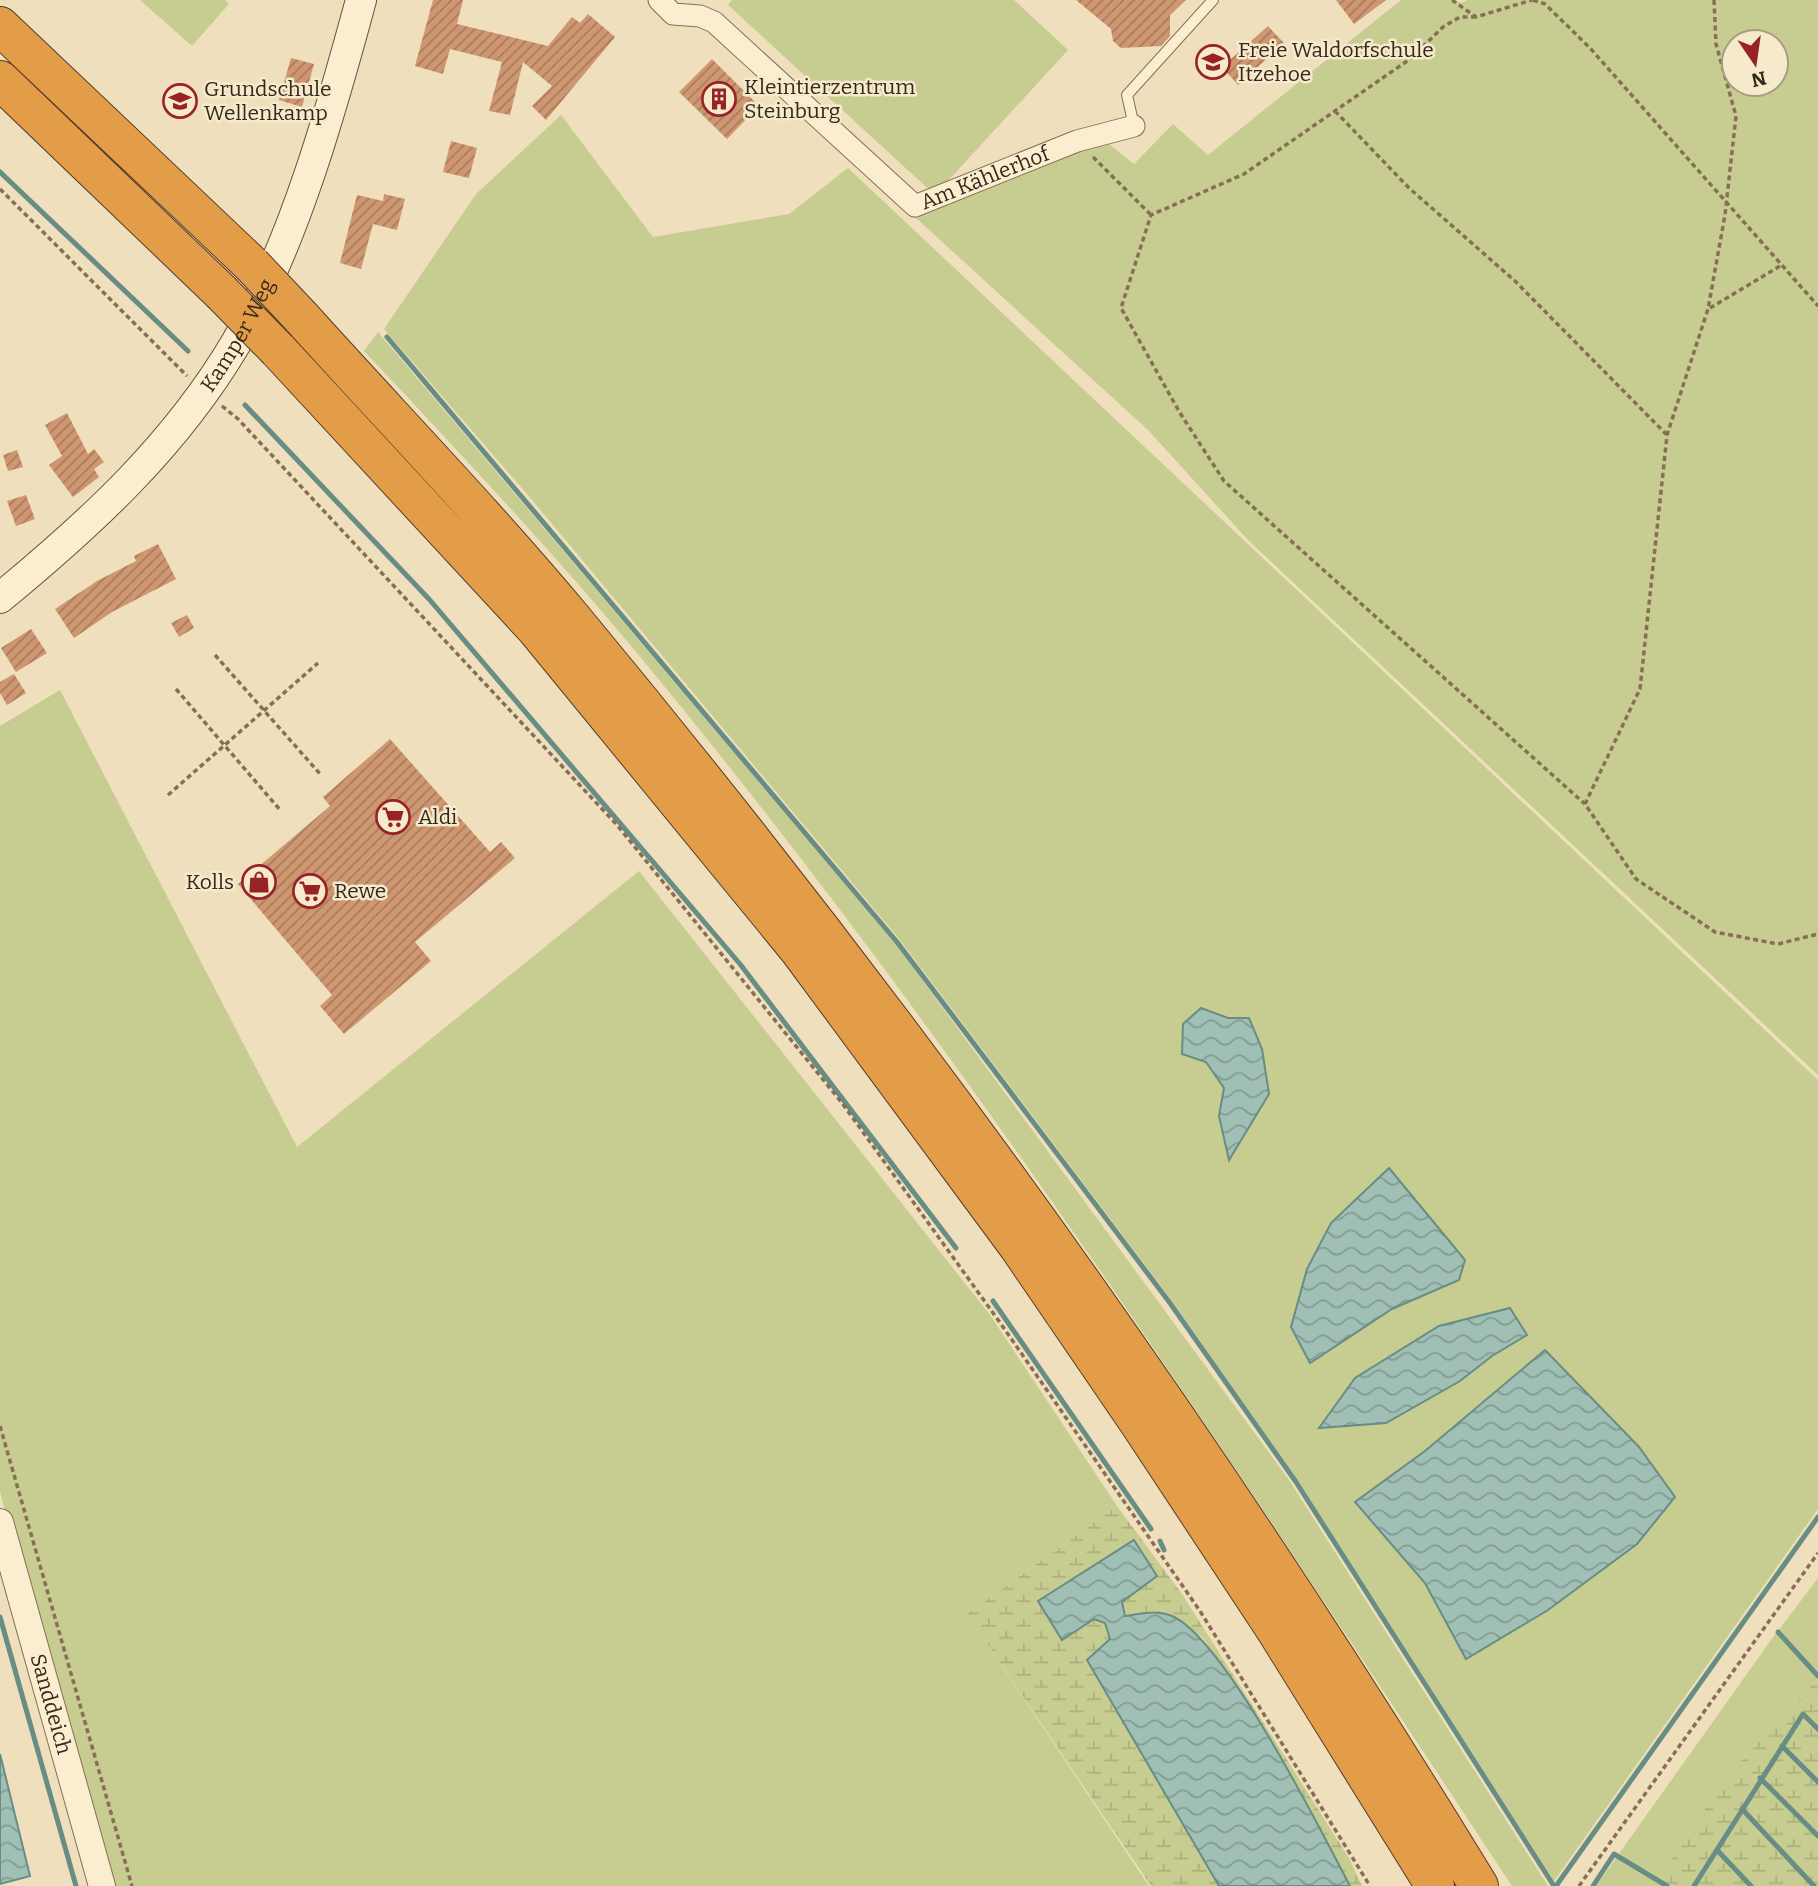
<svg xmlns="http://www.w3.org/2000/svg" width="1818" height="1886" font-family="Bitter,serif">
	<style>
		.green { fill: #c7cd90; fill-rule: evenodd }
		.wetland { fill: url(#wetland-marsh) }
		.water { fill: url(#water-waves); stroke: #688d84; stroke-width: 2 }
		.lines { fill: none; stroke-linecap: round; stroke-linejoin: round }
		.stream { stroke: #688d84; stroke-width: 5 }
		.building { fill: url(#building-hatch) }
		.service-casing { stroke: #876f55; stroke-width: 12 }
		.minor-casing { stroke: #876f55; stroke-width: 23 }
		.tertiary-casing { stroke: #876f55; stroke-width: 28 }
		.secondary-casing { stroke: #695039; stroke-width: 32 }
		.motorway-casing { stroke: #543d2a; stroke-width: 40 }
		.path { stroke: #876f55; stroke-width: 3.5; stroke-dasharray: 5 3.5; stroke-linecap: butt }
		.service { stroke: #faedd0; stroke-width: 10 }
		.minor { stroke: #faedd0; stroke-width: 21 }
		.tertiary { stroke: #faedd0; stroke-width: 26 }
		.secondary { stroke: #faedd0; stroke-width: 30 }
		.motorway { stroke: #e39d48; stroke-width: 38 }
		.motorway-bridge-casing { stroke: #543d2a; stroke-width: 40; stroke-linecap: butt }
		.motorway-bridge { stroke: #e39d48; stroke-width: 38 }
		.labels { text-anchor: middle; stroke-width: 5; stroke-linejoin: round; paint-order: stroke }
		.poi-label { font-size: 21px; fill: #36271b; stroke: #f6eacc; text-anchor: start }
		.street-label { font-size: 21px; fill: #36271b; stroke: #f6eacc }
	</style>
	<defs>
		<pattern id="wetland-marsh" width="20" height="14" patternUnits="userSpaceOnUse" patternTransform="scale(1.75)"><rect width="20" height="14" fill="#c7cd90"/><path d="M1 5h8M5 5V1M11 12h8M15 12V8" fill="none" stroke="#acb07c"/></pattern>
		<pattern id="water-waves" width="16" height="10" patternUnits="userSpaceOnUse" patternTransform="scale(1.75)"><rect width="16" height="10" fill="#a0c0b6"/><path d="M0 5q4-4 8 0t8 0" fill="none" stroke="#839c93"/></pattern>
		<pattern id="building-hatch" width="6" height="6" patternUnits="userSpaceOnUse" patternTransform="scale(1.75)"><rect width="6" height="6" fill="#cf9771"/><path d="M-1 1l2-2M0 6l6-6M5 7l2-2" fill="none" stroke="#a97b5c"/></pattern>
	</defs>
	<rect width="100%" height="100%" fill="#efdfbc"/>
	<path class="green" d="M 140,0 L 225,0 L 229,4 L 192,46 Z
		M 732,0 L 1014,0 L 1068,50 L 935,195 L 728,5 Z
		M 1401,0 L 1454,0 L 1462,3 L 1467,0 L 1818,0 L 1818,1075 L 1248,540 L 1148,430 L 916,218 L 1104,140 L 1134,164 L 1173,124 L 1208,155 ZM 1734,42 L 1776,42 L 1776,84 L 1734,84 Z
		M 561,115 L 653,237 L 789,214 L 848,168 L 1818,1080 L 1818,1509 L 1554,1881 L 1299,1482 L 1173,1302 L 900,940 L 527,494 L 384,329 L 476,194 ZM 1201,1008 L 1228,1018 L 1249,1018 L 1262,1049 L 1269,1094 L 1229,1159 L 1219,1116 L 1224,1088 L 1206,1062 L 1187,1053 ZM 1459,1280 L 1392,1309 L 1310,1363 L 1291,1327 ZM 1510,1308 L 1527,1335 L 1492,1356 ZM 1545,1350 L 1639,1447 L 1675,1497 L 1637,1544 L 1548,1610 L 1466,1658 L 1425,1583 L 1356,1502 L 1425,1451 Z
		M 378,332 L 895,943 L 1289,1480 L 1548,1886 L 1512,1886 C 1236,1468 962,1046 642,659 C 554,553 459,452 364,351 Z
		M 60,690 L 297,1147 L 639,871 L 990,1315 L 1117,1506 L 967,1614 L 1149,1886 L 114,1886 L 0,1492 L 0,726 Z
		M 1818,1578 L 1818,1674 L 1778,1631 Z
		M 1776,1633 L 1818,1679 L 1731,1771 L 1664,1871 L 1657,1886 L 1596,1886 Z"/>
	<path class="wetland" d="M 1117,1506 L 1182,1594 L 1349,1858 L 1362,1886 L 1350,1886 L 1285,1765 L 1203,1638 L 1173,1616 L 1155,1611 L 1125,1616 L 1122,1602 L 1094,1619 L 1105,1623 L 1110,1639 L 1087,1659 L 1219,1886 L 1151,1886 L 967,1614 Z
		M 1818,1679 L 1818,1886 L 1657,1886 L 1663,1871 L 1731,1771 Z"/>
	<path class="water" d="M 1201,1008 L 1228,1018 L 1249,1018 L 1262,1049 L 1269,1094 L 1229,1160 L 1219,1116 L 1224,1088 L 1206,1062 L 1182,1054 L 1183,1024 Z
		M 1389,1168 L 1465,1260 L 1459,1280 L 1392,1309 L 1310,1363 L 1291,1327 L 1307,1269 L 1331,1223 Z
		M 1510,1308 L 1527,1335 L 1492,1356 L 1460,1381 L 1386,1423 L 1319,1428 L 1355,1378 L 1439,1326 Z
		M 1545,1350 L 1639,1447 L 1675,1497 L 1637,1544 L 1548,1610 L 1466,1659 L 1425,1583 L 1355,1502 L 1425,1451 Z
		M 1134,1540 L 1157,1576 L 1122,1602 L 1125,1616 C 1141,1614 1156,1609 1172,1616 C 1225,1639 1320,1829 1350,1886 L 1219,1886 L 1087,1660 L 1110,1639 L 1105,1623 L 1094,1619 L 1062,1640 L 1038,1601 Z
		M 0,1754 L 30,1876 L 0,1884 Z"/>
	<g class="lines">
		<path class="stream" d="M 0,172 L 188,351
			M 387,337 L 897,942 L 1170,1303 L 1296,1482 L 1554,1886
			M 245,405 L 429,599 L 740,964 L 956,1248
			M 993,1301 L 1151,1529
			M 1160,1541 L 1164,1550
			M 0,1617 L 76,1886
			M 1778,1632 L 1818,1676
			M 1782,1746 L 1818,1782
			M 1760,1778 L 1818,1836
			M 1742,1809 L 1814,1886
			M 1717,1850 L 1751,1886
			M 1556,1886 L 1818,1517
			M 1593,1886 L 1614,1854 L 1667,1886
			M 1694,1886 L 1803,1714 L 1818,1729"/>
	</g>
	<path class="building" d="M 433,0 L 463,0 L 457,24 L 548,46 L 572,17 L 580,23 L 588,14 L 615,37 L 546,120 L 532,106 L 552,86 L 523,62 L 510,115 L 489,111 L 502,62 L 450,49 L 443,74 L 415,66 Z
		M 1076,0 L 1186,0 L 1170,15 L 1170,36 L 1161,46 L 1121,48 L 1113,41 L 1111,29 Z
		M 1336,0 L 1386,0 L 1354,24 Z
		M 1268,26 L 1284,43 L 1238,85 L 1222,67 Z
		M 291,58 L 314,64 L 302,107 L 279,100 Z
		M 712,59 L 759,106 L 727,139 L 679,92 Z
		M 451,141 L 477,148 L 469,178 L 443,172 Z
		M 384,194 L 405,199 L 397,230 L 373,224 L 361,269 L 340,263 L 357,195 L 383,201 Z
		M 67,413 L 88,454 L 94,449 L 104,462 L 94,469 L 99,477 L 73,497 L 49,465 L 62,456 L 45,425 Z
		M 17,450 L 23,467 L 8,471 L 3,455 Z
		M 26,495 L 35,519 L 16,526 L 7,501 Z
		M 158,544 L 176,579 L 112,612 L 74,638 L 55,609 L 97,581 L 136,561 L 134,556 Z
		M 187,615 L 194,628 L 179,637 L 171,623 Z
		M 31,629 L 47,653 L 16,672 L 1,648 Z
		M 14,674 L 26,693 L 7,705 L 0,693 L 0,682 Z
		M 390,739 L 490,852 L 501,842 L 515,858 L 415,942 L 431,961 L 344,1034 L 320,1006 L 332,995 L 238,884 L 330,806 L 323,797 Z"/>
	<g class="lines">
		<g class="service-casing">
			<path id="service" d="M 1134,126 L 1127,95 L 1213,0"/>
		</g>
		<g class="minor-casing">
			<g id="minor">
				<path id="s1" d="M 659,0 L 673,14 L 700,16 L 714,22 L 915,206 L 1077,141 L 1134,126"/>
			</g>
		</g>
		<g class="tertiary-casing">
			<g id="tertiary">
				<path id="s2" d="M 0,1522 L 102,1886"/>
			</g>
		</g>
		<g class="secondary-casing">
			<g id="secondary">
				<path id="s3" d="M 0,598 C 91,523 175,446 236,343 C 294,243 331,111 361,0"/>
			</g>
		</g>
		<g class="motorway-casing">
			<path id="motorway" d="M 0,26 L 252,265
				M 0,80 L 221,292
				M 301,317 C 391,417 486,515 572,618 C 904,1018 1208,1442 1479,1886
				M 278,350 L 536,629 L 799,950 L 1018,1246 L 1139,1423 L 1275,1629 L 1435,1886"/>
		</g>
		<path class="path" d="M 1452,0 L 1476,17 L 1532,0
			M 1533,0 L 1545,4 L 1590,48 L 1818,306
			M 1714,0 L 1716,44 L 1736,116 L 1725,215 L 1708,309 L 1667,435 L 1640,689 L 1585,804 L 1636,879 L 1715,932 L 1778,944 L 1818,934
			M 1476,17 L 1460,17 L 1443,27 L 1410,59 L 1244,174 L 1151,215 L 1121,308 L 1180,413 L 1224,481 L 1585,804
			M 1335,111 L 1409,188 L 1515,281 L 1666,434
			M 1093,157 L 1151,215
			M 0,189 L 187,376
			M 1710,308 L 1780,266
			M 222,406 L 238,419 L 617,825 L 842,1103 L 1001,1324 L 1200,1611 L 1370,1886
			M 215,655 L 321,775
			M 176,689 L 281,811
			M 168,795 L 318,663
			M 0,1426 L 132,1886
			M 1579,1886 L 1818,1553"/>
		<use href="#service" class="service"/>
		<use href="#minor" class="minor"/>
		<use href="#tertiary" class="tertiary"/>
		<use href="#secondary" class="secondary"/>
		<use href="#motorway" class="motorway"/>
		<g class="motorway-bridge-casing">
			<path id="motorway-bridge" d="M 252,265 L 301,317
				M 221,292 L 278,350"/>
		</g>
		<use href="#motorway-bridge" class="motorway-bridge"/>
	</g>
	<defs>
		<g id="school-ring" transform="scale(1.75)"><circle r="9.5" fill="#f6eacc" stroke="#982326" stroke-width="1.5"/><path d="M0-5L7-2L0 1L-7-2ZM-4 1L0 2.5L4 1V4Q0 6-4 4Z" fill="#982326"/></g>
		<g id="building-ring" transform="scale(1.75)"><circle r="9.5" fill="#f6eacc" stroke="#982326" stroke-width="1.5"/><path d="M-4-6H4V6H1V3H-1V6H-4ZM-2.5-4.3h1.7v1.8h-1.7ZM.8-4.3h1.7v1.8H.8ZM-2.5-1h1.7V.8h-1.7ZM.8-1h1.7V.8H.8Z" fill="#982326"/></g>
		<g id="supermarket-ring" transform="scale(1.75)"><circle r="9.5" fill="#f6eacc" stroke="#982326" stroke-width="1.5"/><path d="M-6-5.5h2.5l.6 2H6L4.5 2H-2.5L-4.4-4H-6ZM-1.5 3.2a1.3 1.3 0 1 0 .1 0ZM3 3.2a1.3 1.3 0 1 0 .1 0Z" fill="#982326"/></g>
		<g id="shop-ring" transform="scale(1.75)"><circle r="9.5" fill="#f6eacc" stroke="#982326" stroke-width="1.5"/><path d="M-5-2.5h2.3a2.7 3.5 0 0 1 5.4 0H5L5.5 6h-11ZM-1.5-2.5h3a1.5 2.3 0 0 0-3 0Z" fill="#982326"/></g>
	</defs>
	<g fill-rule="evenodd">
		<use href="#school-ring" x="1213" y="62"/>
		<use href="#building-ring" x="719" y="99"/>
		<use href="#school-ring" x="180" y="101"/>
		<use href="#supermarket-ring" x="393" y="817"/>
		<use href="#shop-ring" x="259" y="882"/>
		<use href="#supermarket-ring" x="310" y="891"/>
	</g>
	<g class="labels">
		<g class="poi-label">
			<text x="1238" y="57">Freie Waldorfschule<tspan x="1238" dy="24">Itzehoe</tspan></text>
			<text x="744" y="94">Kleintierzentrum<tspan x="744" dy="24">Steinburg</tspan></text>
			<text x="204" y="96">Grundschule<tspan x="204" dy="24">Wellenkamp</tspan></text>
			<text x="418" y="824">Aldi</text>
			<text x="234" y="889" text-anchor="end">Kolls</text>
			<text x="334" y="898">Rewe</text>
		</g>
		<g class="street-label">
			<text dy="7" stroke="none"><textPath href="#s1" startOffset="410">Am Kählerhof</textPath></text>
			<text dy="7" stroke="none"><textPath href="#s3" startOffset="357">Kamper Weg</textPath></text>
			<text dy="7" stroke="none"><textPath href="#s2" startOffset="189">Sanddeich</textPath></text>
		</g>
	</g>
	<g transform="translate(1755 63) rotate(167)"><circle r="33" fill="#f6eacc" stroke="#a99c85" stroke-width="2"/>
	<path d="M0-5L12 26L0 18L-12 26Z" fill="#982326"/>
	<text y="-10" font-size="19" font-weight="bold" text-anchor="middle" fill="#36271b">N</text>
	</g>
</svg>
